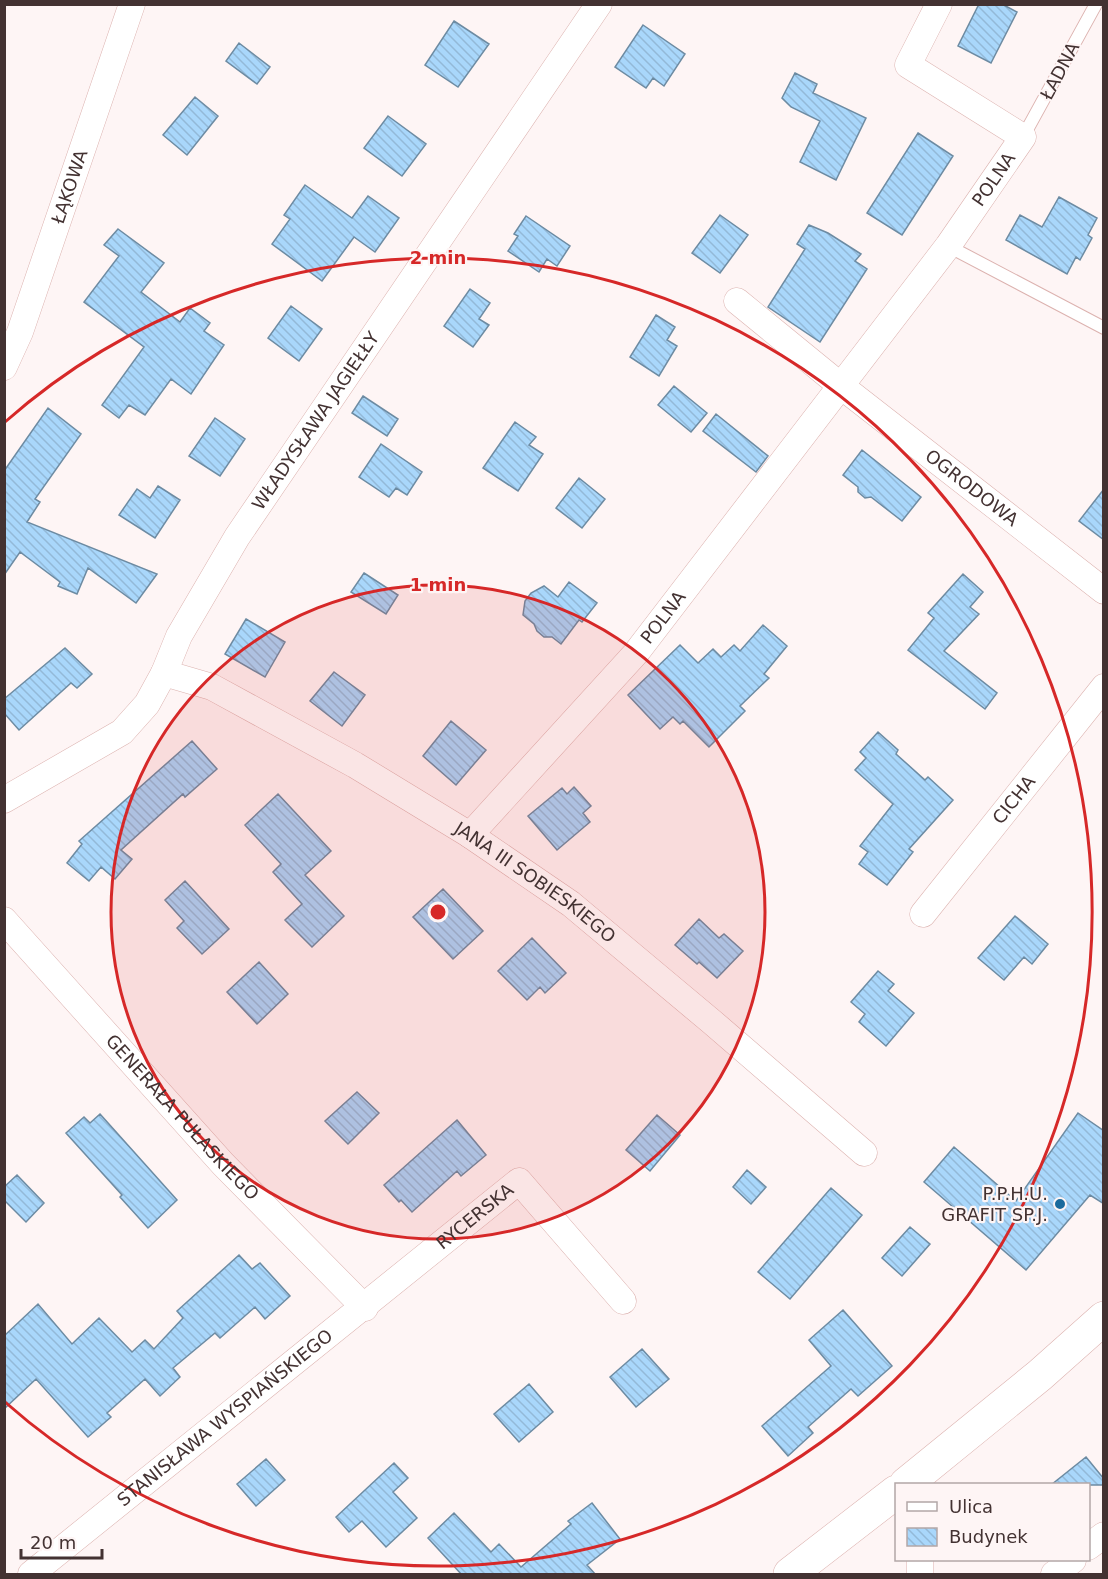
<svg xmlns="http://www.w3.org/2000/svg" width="1108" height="1579" font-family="'DejaVu Sans',sans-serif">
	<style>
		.building { fill: url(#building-back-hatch); stroke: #6d8ba2; stroke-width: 1.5 }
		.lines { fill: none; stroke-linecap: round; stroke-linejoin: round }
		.service-casing { stroke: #dcb2af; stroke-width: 14 }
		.minor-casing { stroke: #dcb2af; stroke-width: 27 }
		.secondary-casing { stroke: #dcb2af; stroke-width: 34 }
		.service { stroke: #fff; stroke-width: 12 }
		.minor { stroke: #fff; stroke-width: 26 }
		.secondary { stroke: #fff; stroke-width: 33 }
		.ring { fill: none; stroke: #d62828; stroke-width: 3 }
		.poi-dot { fill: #1b6b9d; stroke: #fef5f5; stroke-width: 2 }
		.labels { text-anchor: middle; stroke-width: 4.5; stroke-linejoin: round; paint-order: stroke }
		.street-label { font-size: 18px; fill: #433232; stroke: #fef5f5 }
		.poi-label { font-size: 18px; fill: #433232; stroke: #fef5f5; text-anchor: end }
		.centre { fill: #d62828; stroke: #fef5f5; stroke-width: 3 }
		.ring-label { font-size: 18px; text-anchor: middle; font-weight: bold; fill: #d62828; stroke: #fef5f5; stroke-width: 4.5; stroke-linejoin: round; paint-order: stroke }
	</style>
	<defs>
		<pattern id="building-back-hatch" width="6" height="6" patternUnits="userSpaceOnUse" patternTransform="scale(1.5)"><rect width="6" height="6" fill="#a9d7fb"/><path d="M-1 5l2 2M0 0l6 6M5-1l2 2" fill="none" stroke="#93b9d8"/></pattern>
	</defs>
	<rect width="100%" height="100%" fill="#fef5f5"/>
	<path class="building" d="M 979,4 L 1002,4 L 1017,12 L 991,63 L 958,46 Z
		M 454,21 L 489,44 L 458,87 L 425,65 Z
		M 643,25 L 685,54 L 664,86 L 653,78 L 646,88 L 615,67 Z
		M 239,43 L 270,67 L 257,84 L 226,61 Z
		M 795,73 L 817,84 L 813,93 L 866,118 L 836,180 L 800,162 L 820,121 L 791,107 L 782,98 Z
		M 195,97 L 218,116 L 187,155 L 163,135 Z
		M 388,116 L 426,144 L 402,176 L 364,148 Z
		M 918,133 L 953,156 L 902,235 L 867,213 Z
		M 305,185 L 352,218 L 368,196 L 399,218 L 375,252 L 354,237 L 322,281 L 272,244 L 290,219 L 284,215 Z
		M 1059,197 L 1097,218 L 1088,235 L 1092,238 L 1080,260 L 1076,257 L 1067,274 L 1006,240 L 1020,215 L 1042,227 Z
		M 720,215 L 748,235 L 720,273 L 692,253 Z
		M 526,216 L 570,246 L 557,266 L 547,259 L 539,272 L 508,251 L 518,236 L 514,234 Z
		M 809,225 L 828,233 L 861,254 L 855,261 L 867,269 L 820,342 L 768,307 L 805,249 L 797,244 Z
		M 118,229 L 164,263 L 141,292 L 180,322 L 190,308 L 210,323 L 204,331 L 224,345 L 191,394 L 171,379 L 145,415 L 129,405 L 119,418 L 102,405 L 144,347 L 84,302 L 119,256 L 104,245 Z
		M 470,289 L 490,303 L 479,319 L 489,325 L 473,347 L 444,326 Z
		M 291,306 L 322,329 L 299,361 L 268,338 Z
		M 656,315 L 675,327 L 667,340 L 677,346 L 659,376 L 630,357 Z
		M 674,386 L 707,413 L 691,432 L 658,405 Z
		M 363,396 L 398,419 L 387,436 L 352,413 Z
		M 48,408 L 81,434 L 35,499 L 40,502 L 27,522 L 157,574 L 136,603 L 88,568 L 77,594 L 58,586 L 60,582 L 20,552 L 4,575 L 4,471 Z
		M 716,414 L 768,456 L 756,472 L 703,431 Z
		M 215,418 L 245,439 L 220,476 L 189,456 Z
		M 515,422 L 536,437 L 529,445 L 543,454 L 518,491 L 483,468 Z
		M 381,444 L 422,472 L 407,495 L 396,488 L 389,497 L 359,477 Z
		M 862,450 L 921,497 L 902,521 L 871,497 L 865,498 L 858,492 L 858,487 L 843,475 Z
		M 579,478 L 605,499 L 582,528 L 556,508 Z
		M 158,486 L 180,500 L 155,538 L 119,515 L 137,489 L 150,498 Z
		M 1104,489 L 1104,540 L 1079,521 Z
		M 364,573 L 398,595 L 386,614 L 351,592 Z
		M 963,574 L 983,592 L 970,607 L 979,614 L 944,651 L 997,693 L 985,709 L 908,650 L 934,618 L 928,613 Z
		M 569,582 L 597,603 L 582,622 L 579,620 L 561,644 L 552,637 L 544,637 L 537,631 L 534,624 L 523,615 L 525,601 L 531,593 L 544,586 L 558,597 Z
		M 246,619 L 285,642 L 265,677 L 225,654 Z
		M 763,625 L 787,646 L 764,674 L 769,678 L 740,706 L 745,711 L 709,747 L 683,721 L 680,724 L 673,717 L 660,729 L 628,695 L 680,645 L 698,663 L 713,649 L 721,657 L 734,645 L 740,651 Z
		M 65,648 L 92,674 L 77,688 L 71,683 L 19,730 L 4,713 L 4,699 Z
		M 334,672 L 365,695 L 342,726 L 310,701 Z
		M 451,721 L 486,750 L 456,785 L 423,756 Z
		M 878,732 L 898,750 L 896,754 L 925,780 L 928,777 L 953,800 L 909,849 L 913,852 L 887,885 L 859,864 L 868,852 L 860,846 L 893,804 L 855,770 L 866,758 L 860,752 Z
		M 192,741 L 217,769 L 185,797 L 183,794 L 121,850 L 132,859 L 115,879 L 101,867 L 89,881 L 67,863 L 82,844 L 79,841 Z
		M 574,787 L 591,806 L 583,813 L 590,822 L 557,850 L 528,816 L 562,788 L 567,794 Z
		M 278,794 L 331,851 L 305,875 L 344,916 L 312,947 L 285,920 L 302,904 L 273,872 L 281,864 L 245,825 Z
		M 185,881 L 229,929 L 202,954 L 177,928 L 184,921 L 165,900 Z
		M 443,889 L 483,931 L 453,959 L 413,917 Z
		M 1015,916 L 1048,944 L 1032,964 L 1024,957 L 1004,980 L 978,958 Z
		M 699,919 L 719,938 L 724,934 L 743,951 L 717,978 L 699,962 L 697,964 L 675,945 Z
		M 532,938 L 566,973 L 545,993 L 540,987 L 527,1000 L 498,971 Z
		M 259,962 L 288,994 L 257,1024 L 227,992 Z
		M 878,971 L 894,984 L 888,991 L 914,1013 L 886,1046 L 859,1022 L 865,1014 L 851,1002 Z
		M 357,1092 L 379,1113 L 348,1144 L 325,1121 Z
		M 1078,1113 L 1104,1131 L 1104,1204 L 1090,1195 L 1026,1270 L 924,1182 L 954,1147 L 1016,1201 Z
		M 100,1114 L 177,1200 L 148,1228 L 120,1197 L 122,1195 L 66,1133 L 84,1117 L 90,1123 Z
		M 657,1115 L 680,1135 L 650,1171 L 626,1150 Z
		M 457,1120 L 486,1155 L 461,1176 L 457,1171 L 412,1212 L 401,1200 L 399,1202 L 384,1185 Z
		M 747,1170 L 766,1187 L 751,1204 L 733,1187 Z
		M 17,1175 L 44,1203 L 26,1222 L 4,1200 L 4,1187 Z
		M 831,1188 L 862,1215 L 790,1299 L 758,1272 Z
		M 910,1227 L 930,1244 L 902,1276 L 882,1258 Z
		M 239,1255 L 252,1269 L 260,1263 L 290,1296 L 265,1319 L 255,1307 L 220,1338 L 215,1333 L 173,1368 L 180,1377 L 160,1396 L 145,1379 L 107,1413 L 111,1417 L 88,1437 L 36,1379 L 4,1409 L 4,1336 L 38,1304 L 72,1344 L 99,1318 L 132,1352 L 145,1340 L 154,1349 L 183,1318 L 177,1311 Z
		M 843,1310 L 892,1366 L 858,1396 L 851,1389 L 808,1427 L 813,1433 L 788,1456 L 762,1426 L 831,1366 L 809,1340 Z
		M 642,1349 L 669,1379 L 636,1407 L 610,1377 Z
		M 529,1384 L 553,1412 L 519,1442 L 494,1414 Z
		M 1086,1457 L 1104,1479 L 1104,1485 L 1051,1485 Z
		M 266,1459 L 285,1480 L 256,1506 L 237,1484 Z
		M 394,1463 L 408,1478 L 393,1492 L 417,1518 L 386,1547 L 362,1521 L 349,1532 L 336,1517 Z
		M 592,1503 L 620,1539 L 587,1565 L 596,1575 L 462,1575 L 428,1538 L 454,1513 L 491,1552 L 499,1544 L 521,1567 L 571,1524 L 568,1521 Z"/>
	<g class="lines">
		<g class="service-casing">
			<path id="service" d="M 1023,137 L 1096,4
				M 948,246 L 1104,328"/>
		</g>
		<g class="minor-casing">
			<g id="minor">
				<path id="s1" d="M 737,301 L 841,386 L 1104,591"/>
				<path id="s2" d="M 4,367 L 20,332 L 132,4"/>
				<path id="s3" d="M 164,673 L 212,687 L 355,765 L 470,835 L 571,904 L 712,1022 L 864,1153"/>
				<path id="s4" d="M 4,800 L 122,732 L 147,704 L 164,673 L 179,636 L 237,537 L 599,4"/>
				<path id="s5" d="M 470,835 L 636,653 L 948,246 L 1023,137 L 908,65 L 939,4"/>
				<path id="s6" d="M 923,914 L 1104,687"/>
				<path id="s7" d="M 4,920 L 223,1164 L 365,1308"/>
				<path d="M 1088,1547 L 1104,1535"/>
				<path id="s8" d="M 31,1574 L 519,1181 L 623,1301"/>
				<path d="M 920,1574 L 920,1560"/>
				<path d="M 1054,1574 L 1073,1560"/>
			</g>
		</g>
		<g class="secondary-casing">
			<path id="secondary" d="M 906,1484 L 1040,1375 L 1104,1318
				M 790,1574 L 896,1492"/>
		</g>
		<use href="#service" class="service"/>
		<use href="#minor" class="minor"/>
		<use href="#secondary" class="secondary"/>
	</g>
	<circle cx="438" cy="912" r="327" fill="#d62828" fill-opacity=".12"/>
	<g class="ring">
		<circle cx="438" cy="912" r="327"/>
		<path d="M5 422A654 654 0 1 1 5 1402"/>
	</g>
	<circle class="poi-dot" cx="1060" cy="1204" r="6"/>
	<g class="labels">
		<g class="street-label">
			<text transform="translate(1060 71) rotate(-62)" y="6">ŁADNA</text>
			<text dy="6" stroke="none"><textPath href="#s5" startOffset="840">POLNA</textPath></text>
			<text dy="6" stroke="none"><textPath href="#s2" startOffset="192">ŁĄKOWA</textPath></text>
			<text dy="6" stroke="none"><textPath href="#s4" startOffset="504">WŁADYSŁAWA JAGIEŁŁY</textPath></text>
			<text dy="6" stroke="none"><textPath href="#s1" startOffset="300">OGRODOWA</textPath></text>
			<text dy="6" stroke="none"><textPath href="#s5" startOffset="291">POLNA</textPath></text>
			<text dy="6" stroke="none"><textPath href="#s6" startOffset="146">CICHA</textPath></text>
			<text dy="6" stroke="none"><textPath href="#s3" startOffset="428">JANA III SOBIESKIEGO</textPath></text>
			<text dy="6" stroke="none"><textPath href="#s7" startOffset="266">GENERAŁA PUŁASKIEGO</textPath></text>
			<text dy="6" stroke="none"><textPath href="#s8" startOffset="570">RYCERSKA</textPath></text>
			<text dy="6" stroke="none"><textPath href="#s8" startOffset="249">STANISŁAWA WYSPIAŃSKIEGO</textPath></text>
		</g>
		<g class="poi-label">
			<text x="1048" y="1200">P.P.H.U.<tspan x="1048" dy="21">GRAFIT SP.J.</tspan></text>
		</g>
	</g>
	<circle cx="438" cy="912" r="9" class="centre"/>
	<g class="ring-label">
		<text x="438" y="264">2 min</text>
		<text x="438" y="591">1 min</text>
	</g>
	<rect width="1108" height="1579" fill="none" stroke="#433232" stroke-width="12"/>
	<rect x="895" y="1483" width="195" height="78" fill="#fef5f5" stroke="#b3a7a7" stroke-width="1.5"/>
	<rect x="907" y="1502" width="30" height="9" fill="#ffffff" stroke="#b3a7a7" stroke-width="1.5"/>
	<text x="949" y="1513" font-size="18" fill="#433232">Ulica</text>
	<rect x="907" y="1528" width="30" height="18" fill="url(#building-back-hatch)" stroke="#b3a7a7" stroke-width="1.5"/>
	<text x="949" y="1543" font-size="18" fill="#433232">Budynek</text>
	<path d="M21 1549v9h81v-9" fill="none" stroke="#433232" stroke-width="3"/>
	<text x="30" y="1549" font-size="18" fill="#433232" stroke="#fef5f5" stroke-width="4.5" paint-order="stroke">20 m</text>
</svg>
